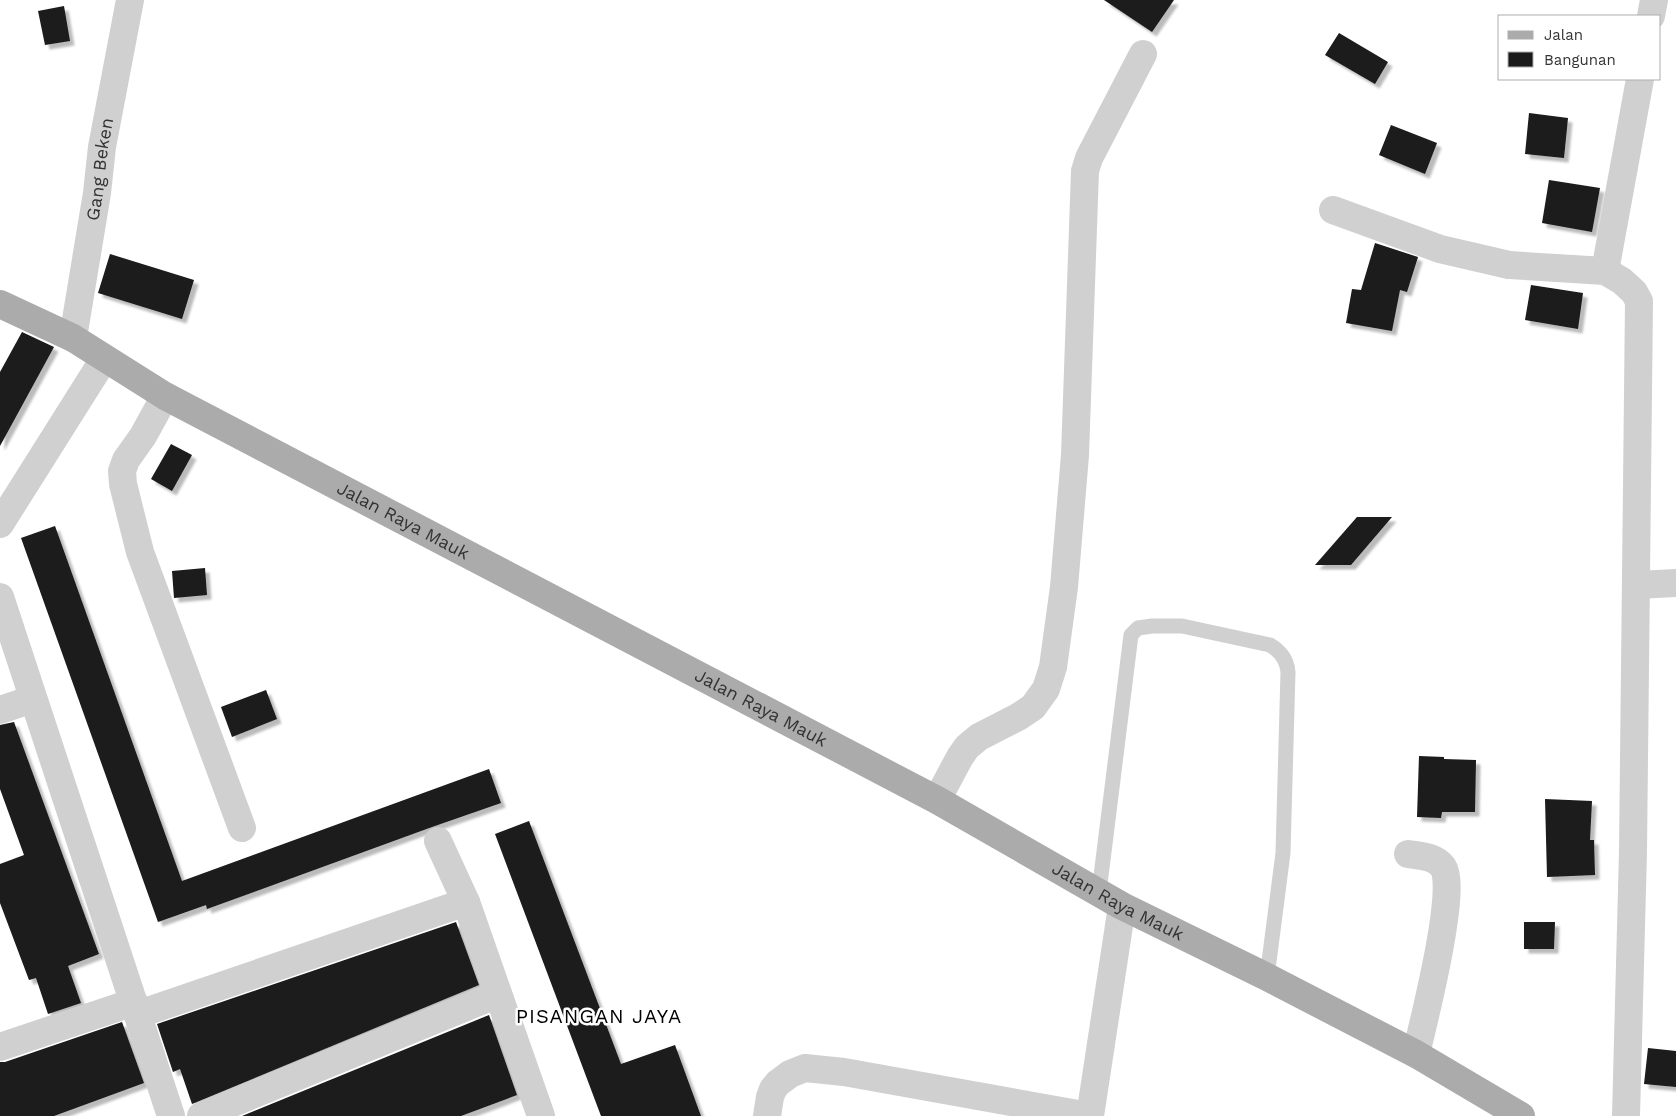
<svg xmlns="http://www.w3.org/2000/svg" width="1676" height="1116" font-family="'Work Sans',sans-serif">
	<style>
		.building { fill: #1a1a1a; filter: url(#shadow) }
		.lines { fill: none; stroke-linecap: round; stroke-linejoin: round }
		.lane { stroke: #d0d0d0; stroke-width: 15 }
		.street { stroke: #d0d0d0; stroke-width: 28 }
		.primary { stroke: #ababab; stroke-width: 28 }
		.labels { text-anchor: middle; stroke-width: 5; stroke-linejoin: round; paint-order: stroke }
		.street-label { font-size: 18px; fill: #333; stroke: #fff }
		.quarter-label { font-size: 20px; letter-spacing: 1px; fill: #000; stroke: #fff }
	</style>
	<defs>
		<filter id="shadow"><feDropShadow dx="4.5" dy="4.5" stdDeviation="1" flood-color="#0004"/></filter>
	</defs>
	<rect width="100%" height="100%" fill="#fff"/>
	<path class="building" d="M 1104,0 L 1174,0 L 1152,32 Z
		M 64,6 L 70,41 L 45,45 L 38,11 Z
		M 1339,33 L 1388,62 L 1375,84 L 1325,55 Z
		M 1529,113 L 1568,118 L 1564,158 L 1525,154 Z
		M 1391,125 L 1437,143 L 1425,174 L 1379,155 Z
		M 1549,180 L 1600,188 L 1592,232 L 1542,223 Z
		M 1375,243 L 1418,257 L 1407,292 L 1400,290 L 1392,331 L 1346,323 L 1352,289 L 1361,290 Z
		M 110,254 L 194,280 L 182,319 L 98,293 Z
		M 1531,285 L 1583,293 L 1578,329 L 1525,320 Z
		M 22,332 L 54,347 L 0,446 L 0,372 Z
		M 171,444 L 192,455 L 172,491 L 151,479 Z
		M 1357,517 L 1392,517 L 1351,565 L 1315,565 Z
		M 55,526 L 182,881 L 489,769 L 501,803 L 432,827 L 207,909 L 206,905 L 158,922 L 21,538 Z
		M 205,568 L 207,595 L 174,598 L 172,571 Z
		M 266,690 L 277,719 L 232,737 L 221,707 Z
		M 14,722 L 99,954 L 68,966 L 81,1003 L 48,1014 L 36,978 L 29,980 L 0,903 L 0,864 L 24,855 L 0,789 L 0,725 Z
		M 1419,756 L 1444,757 L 1444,759 L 1476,760 L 1475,812 L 1442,812 L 1441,818 L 1417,817 Z
		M 1545,799 L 1592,801 L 1590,840 L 1594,840 L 1595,875 L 1547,877 Z
		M 529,821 L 621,1064 L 675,1045 L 701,1116 L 601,1116 L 495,834 Z
		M 456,922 L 479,985 L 192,1104 L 180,1069 L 173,1072 L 157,1024 Z
		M 1524,922 L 1555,922 L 1554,949 L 1524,949 Z
		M 489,1015 L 517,1095 L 461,1116 L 242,1116 Z
		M 122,1022 L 144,1083 L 54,1116 L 0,1116 L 0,1062 L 5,1062 Z
		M 1648,1048 L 1676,1051 L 1676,1087 L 1644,1084 Z"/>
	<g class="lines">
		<path class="lane" d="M 1099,892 L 1131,635 L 1138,628 L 1152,626 L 1182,626 L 1270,645 C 1280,651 1287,660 1288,672 L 1283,853 L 1267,977"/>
		<g class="street">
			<path d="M 1651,16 L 1654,0"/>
			<path d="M 1333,210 L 1440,249 L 1509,265 L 1605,271 L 1622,281 L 1634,292 L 1639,301 L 1633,851 L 1626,1116"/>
			<path d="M 1605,271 L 1640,79"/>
			<path id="s1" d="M 73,338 L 97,193 L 102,147 L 130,0"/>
			<path d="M 165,396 L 143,436 L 126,460 L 122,471 L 123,484 L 140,552 L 242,828"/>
			<path d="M 0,524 L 104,359"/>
			<path d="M 1637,585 L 1676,583"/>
			<path d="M 0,597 L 171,1116"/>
			<path d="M 0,710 L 33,699"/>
			<path d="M 937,800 L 960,757 L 967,747 L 979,737 L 1018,717 L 1033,707 L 1046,689 L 1053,667 L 1064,587 L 1075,455 L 1085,171 L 1089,158 L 1143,54"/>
			<path d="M 438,841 L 466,902 L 541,1116"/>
			<path d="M 1408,854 C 1420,856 1435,856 1443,867 C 1458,888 1423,1024 1416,1054"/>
			<path d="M 139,1014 L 466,902"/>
			<path d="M 0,1047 L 134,1002"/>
			<path d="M 201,1116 L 498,994"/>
			<path d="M 767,1116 L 770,1097 L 773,1089 L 778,1083 L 790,1074 L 805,1068 L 844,1072 L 1089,1116"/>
			<path d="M 1090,1116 L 1122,906"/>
		</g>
		<path class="primary" id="s2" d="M 0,304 L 73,338 L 165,396 L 937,800 L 1122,906 L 1267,977 L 1416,1054 L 1521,1116"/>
	</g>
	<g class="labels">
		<g class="street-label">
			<text dy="6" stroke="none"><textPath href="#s1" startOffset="171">Gang Beken</textPath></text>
			<text dy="6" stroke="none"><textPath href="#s2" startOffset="458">Jalan Raya Mauk</textPath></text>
			<text dy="6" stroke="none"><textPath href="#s2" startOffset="862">Jalan Raya Mauk</textPath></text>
			<text dy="6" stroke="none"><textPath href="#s2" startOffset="1268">Jalan Raya Mauk</textPath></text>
		</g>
		<g class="quarter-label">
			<text x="599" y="1023">PISANGAN JAYA</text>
		</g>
	</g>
	<rect x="1498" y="15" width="162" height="65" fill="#ffffff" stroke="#adadad"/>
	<rect x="1508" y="31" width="25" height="8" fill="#ababab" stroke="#adadad"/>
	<text x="1544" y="40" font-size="15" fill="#333333">Jalan</text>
	<rect x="1508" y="52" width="25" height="15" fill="#1a1a1a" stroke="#adadad"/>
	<text x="1544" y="65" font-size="15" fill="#333333">Bangunan</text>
</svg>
